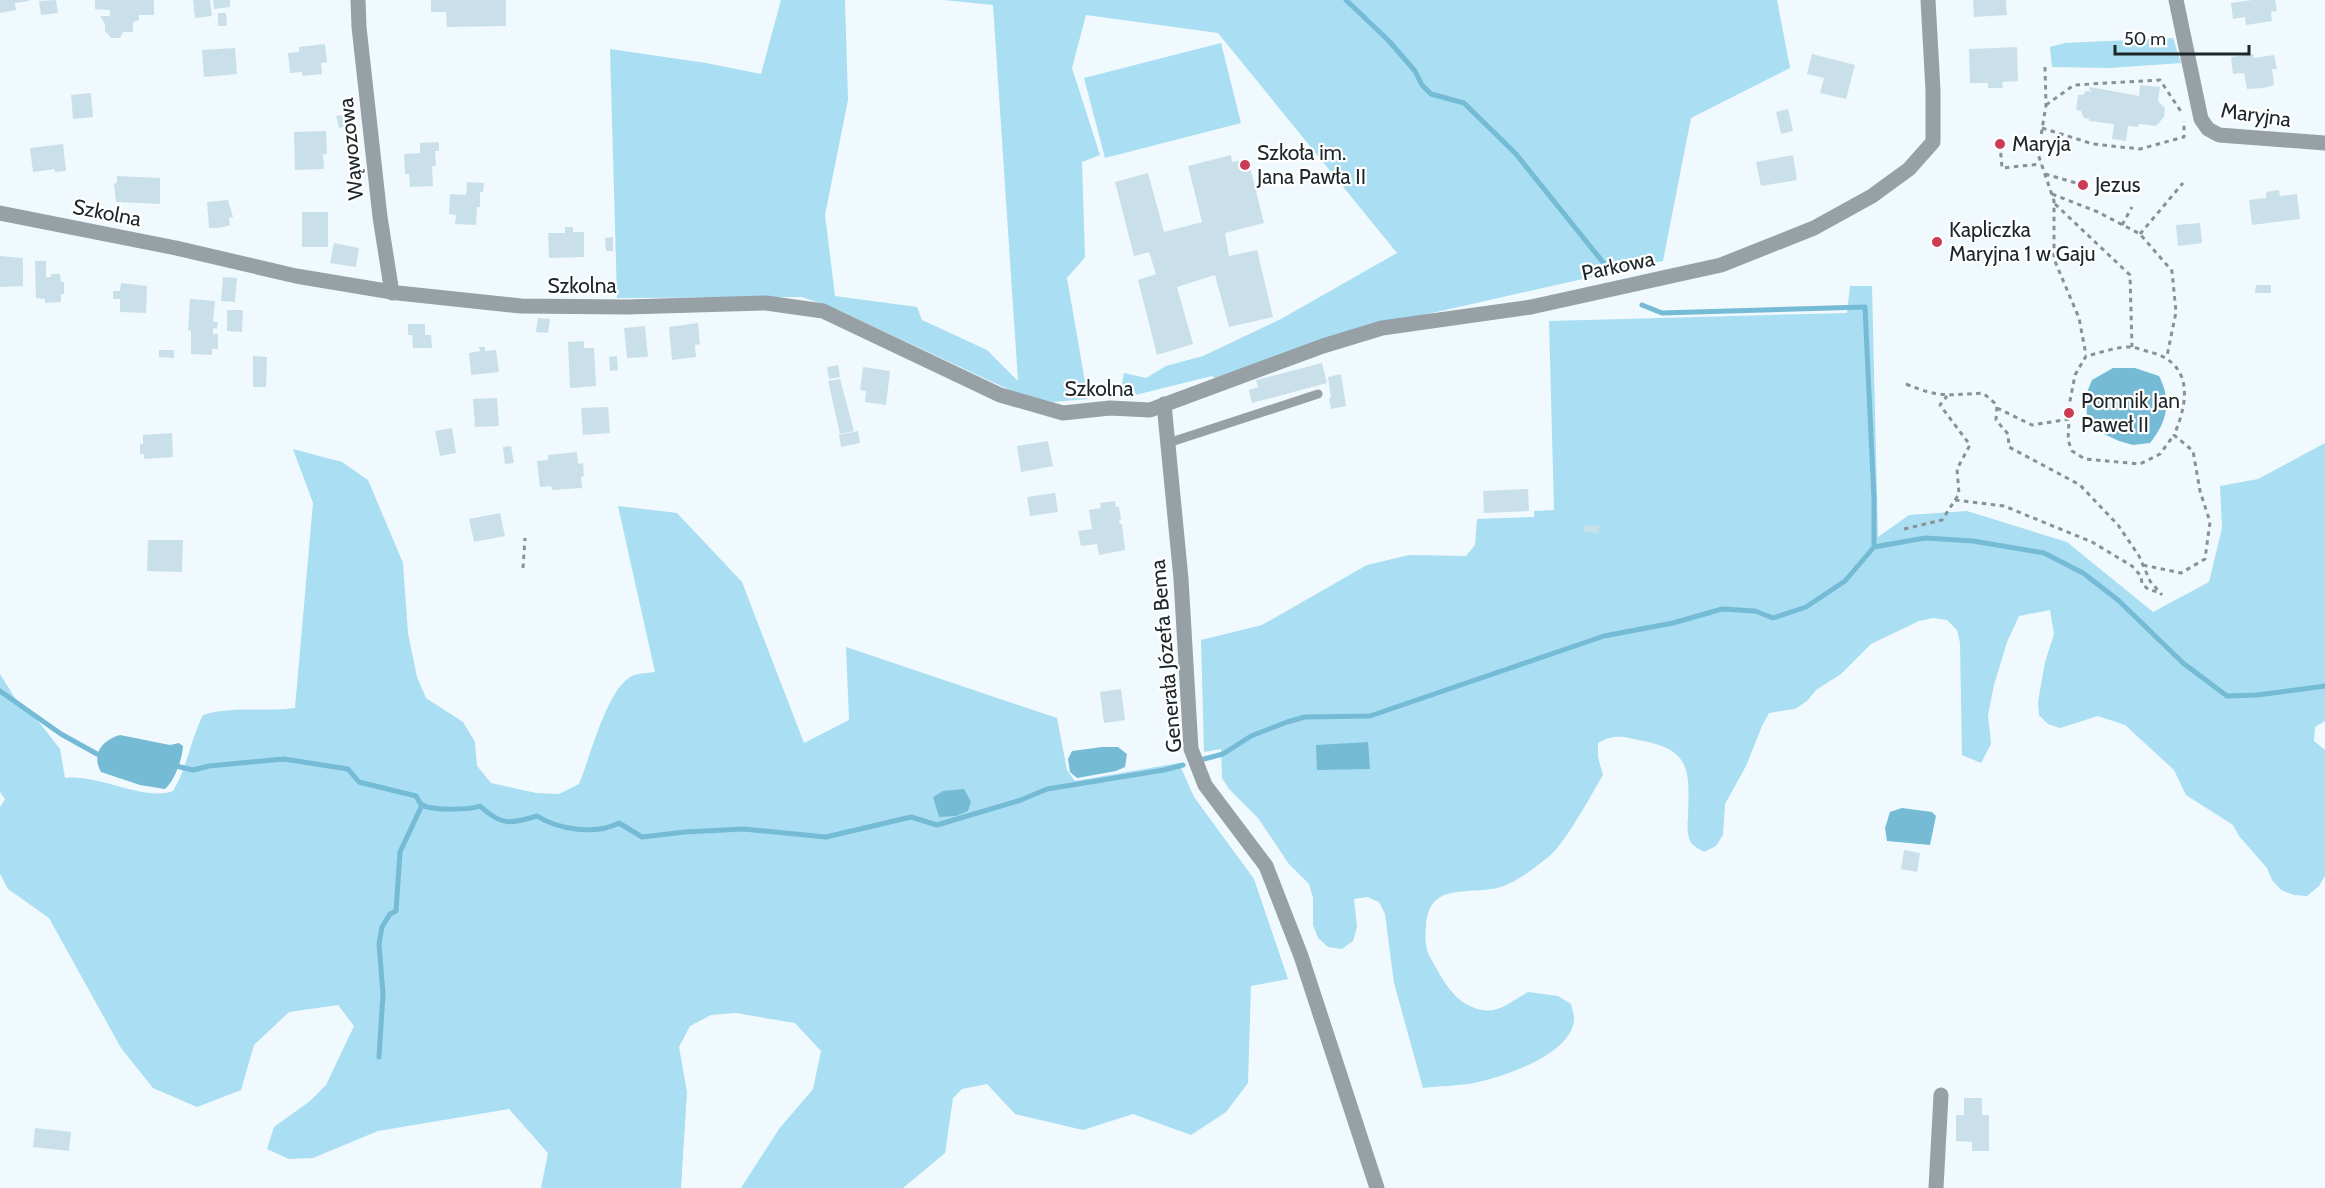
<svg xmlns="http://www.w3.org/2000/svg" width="2325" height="1188" font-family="Cabin,sans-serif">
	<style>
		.green { fill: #a9def3 }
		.water { fill: #75bbd6 }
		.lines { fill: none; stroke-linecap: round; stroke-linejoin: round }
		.stream { stroke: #75bbd6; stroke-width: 5 }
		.building { fill: #c9e0ea }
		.path { stroke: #889194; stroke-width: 3; stroke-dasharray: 4.5 4.5; stroke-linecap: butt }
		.service { stroke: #97a0a5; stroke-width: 9 }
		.minor { stroke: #97a0a5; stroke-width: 15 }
		.poi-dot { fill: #cb3b54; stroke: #fff; stroke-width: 2 }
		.labels { text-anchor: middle; stroke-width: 4.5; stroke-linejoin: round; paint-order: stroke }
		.street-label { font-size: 21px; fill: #1d2629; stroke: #fff }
		.poi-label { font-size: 21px; fill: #1d2629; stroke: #fff; text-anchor: start }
	</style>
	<rect width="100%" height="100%" fill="#f0f9fd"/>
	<path class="green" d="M 781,0 L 845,0 L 848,100 L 825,215 L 835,296 L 917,307 L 922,320 L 987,350 L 1018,381 L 993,5 L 944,0 L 1777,0 L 1790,68 L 1691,118 L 1663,261 L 1379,325 L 1218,380 L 1212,376 L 1135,395 L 1120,393 L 1124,373 L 1146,378 L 1166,366 L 1203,356 L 1281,319 L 1397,253 L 1218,33 L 1086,15 L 1072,68 L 1100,155 L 1082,162 L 1085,257 L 1067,278 L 1088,399 L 1053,402 L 1016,393 L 836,309 L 802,297 L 617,298 L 610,49 L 706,63 L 761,74 Z
		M 2173,38 L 2181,63 L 2110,68 L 2052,67 L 2050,47 L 2065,43 Z
		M 1221,43 L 1241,123 L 1105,158 L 1084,78 Z
		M 1850,286 L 1872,286 L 1878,537 L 1909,515 L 1967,511 L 2067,542 L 2153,612 L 2209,582 L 2222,528 L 2220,486 L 2258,479 L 2325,443 L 2325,721 L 2315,727 L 2314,741 L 2325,750 L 2325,876 L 2319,886 L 2307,896 L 2294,895 L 2281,890 L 2272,880 L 2267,868 L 2239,836 L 2233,825 L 2186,795 L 2174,770 L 2125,725 L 2098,716 L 2060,728 L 2048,724 L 2039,715 L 2038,702 L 2045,662 L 2054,634 L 2050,610 L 2019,616 L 2007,642 L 1994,685 L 1988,715 L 1991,744 L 1981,763 L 1962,755 L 1960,643 L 1957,630 L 1947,620 L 1933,618 L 1919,621 L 1871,644 L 1841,674 L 1816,690 L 1807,701 L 1795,709 L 1769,713 L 1762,726 L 1746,766 L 1725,804 L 1723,835 L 1716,846 L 1704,852 C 1701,850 1695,847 1692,844 C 1687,837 1687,826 1688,817 C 1689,774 1693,750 1643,741 C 1624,737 1615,733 1598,743 L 1598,757 L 1603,775 C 1591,795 1564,846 1547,858 C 1534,868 1517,882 1501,887 C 1470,896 1429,880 1426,926 C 1425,936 1425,948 1430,957 C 1439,973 1450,995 1466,1004 C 1493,1019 1505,1005 1528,992 L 1558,996 L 1571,1004 C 1572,1009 1574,1014 1574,1018 C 1574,1054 1503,1077 1474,1083 C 1458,1086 1440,1086 1423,1088 L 1394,983 L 1385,914 L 1379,902 L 1367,897 L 1354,899 L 1357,927 L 1353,941 L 1342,949 L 1328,947 L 1318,938 L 1313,925 L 1313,898 L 1309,884 L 1289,864 L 1258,818 L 1229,789 L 1222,778 L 1221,749 L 1204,752 L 1201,640 L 1262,625 L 1367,565 L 1409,555 L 1466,556 L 1475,545 L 1477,519 L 1534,517 L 1534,511 L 1554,510 L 1549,321 L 1847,313 Z
		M 293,449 L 342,462 L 368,480 L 403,563 L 408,633 L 417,677 L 426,698 L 463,722 L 475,742 L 477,766 L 491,783 L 536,793 L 559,794 L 579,784 C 590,758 607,688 632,676 C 638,673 648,673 655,672 L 618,506 L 677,513 L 742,582 L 804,743 L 849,720 L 846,647 L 1057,718 L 1067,770 L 1075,781 L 1179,763 L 1194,797 L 1254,879 L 1288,979 L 1251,986 L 1248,1083 L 1226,1112 L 1191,1135 L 1133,1114 L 1083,1130 L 1015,1114 L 987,1084 L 962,1089 L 953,1098 L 945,1153 L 903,1188 L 741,1188 L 779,1129 L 813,1089 L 821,1051 L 795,1023 L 736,1013 L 711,1015 L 690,1026 L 679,1047 L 687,1092 L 681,1188 L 541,1188 L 548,1153 L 509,1109 L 378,1131 L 313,1158 L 289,1159 L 267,1149 L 274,1127 L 310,1101 L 326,1085 L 354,1026 L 338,1005 L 289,1012 L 254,1045 L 241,1090 L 197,1107 L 153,1088 L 121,1048 L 49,918 L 8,889 L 0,874 L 0,807 L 5,799 L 0,792 L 0,674 L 15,698 L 39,722 L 60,749 L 65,778 C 99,774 145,802 173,791 C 188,766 190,741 203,715 C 232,706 264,712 295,708 L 313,503 Z"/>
	<path class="water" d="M 2113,368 L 2135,368 L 2159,376 C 2172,401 2167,422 2150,443 L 2133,445 L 2119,441 L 2095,430 L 2087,415 L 2085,397 L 2092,380 Z
		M 120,735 L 170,745 L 179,743 L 183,746 C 182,760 175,780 165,789 L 140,785 L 101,772 C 91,754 102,740 120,735 Z
		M 1368,742 L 1370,769 L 1317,770 L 1316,745 Z
		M 1102,747 L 1118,747 L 1127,754 L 1125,767 L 1116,771 L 1077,778 L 1070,772 L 1068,759 L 1072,751 Z
		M 964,789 L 971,802 L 968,811 L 956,816 L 939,817 L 933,797 L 943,791 Z
		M 1902,808 L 1932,812 L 1936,816 L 1930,845 L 1887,841 L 1885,828 L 1890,812 Z"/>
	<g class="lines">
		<path class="stream" d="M 1346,0 L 1389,41 L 1415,71 L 1422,85 L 1431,94 L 1464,103 L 1516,154 L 1610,271
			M 1642,305 L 1662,313 L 1865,307 L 1874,499 L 1874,547
			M 0,691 L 61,734 L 97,754 L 103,755
			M 1204,759 L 1223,754 L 1251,736 L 1287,722 L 1305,717 L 1370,716 L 1604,636 L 1673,623 L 1722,609 L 1755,611 L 1773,618 L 1806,607 L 1845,581 L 1874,547 L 1925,538 L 1973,541 L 2044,553 L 2083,573 L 2118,600 L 2183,663 L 2227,696 L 2257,695 L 2325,686
			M 172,765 L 193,770 L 209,766 L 284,759 L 348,769 L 359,782 L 416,796 C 418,799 419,802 421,804 C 429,811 470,810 480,806 C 501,826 511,824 537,816 C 559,830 596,835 619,823 L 642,837 L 685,832 L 743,829 L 826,837 L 911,817 L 937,825 L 1021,800 L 1047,789 L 1164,770 L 1183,765
			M 379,1057 L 383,994 L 379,944 L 382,927 L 390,914 L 396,911 L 400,852 L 422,805"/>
	</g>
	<path class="building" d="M 0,0 L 29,0 L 29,1 L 15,3 L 16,10 L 0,13 Z
		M 56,0 L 58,13 L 41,15 L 39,1 Z
		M 95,0 L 154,0 L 154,15 L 139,15 L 139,20 L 133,22 L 133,32 L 123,32 L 120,38 L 111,38 L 105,31 L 105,24 L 100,16 L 110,16 L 110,10 L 95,9 Z
		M 193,0 L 210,0 L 212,16 L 195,18 Z
		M 213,0 L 230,0 L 230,7 L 214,9 Z
		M 431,0 L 506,0 L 506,26 L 447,27 L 446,12 L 431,12 Z
		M 1973,0 L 2006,0 L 2007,15 L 1974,17 Z
		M 2252,0 L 2275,0 L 2277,11 L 2271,12 L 2272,21 L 2246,25 L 2245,17 L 2233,19 L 2231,3 Z
		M 218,13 L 226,13 L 227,26 L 218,26 Z
		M 325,44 L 327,62 L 321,63 L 322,74 L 302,76 L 302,72 L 290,73 L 288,53 L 299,52 L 299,47 Z
		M 2017,47 L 2018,81 L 2002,82 L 2003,88 L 1988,88 L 1988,83 L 1970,83 L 1969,49 Z
		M 235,48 L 237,74 L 204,77 L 202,50 Z
		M 1812,54 L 1855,65 L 1846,99 L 1820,93 L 1824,78 L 1807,74 Z
		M 2253,54 L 2254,58 L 2274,55 L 2277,69 L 2272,69 L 2274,85 L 2264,88 L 2247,89 L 2244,73 L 2233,74 L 2231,57 Z
		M 2140,85 L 2160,87 L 2158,101 L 2165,108 L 2164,117 L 2156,126 L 2139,124 L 2138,127 L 2128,126 L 2126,141 L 2112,139 L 2114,124 L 2089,121 L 2089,119 L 2084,118 L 2081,111 L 2076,110 L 2078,95 L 2083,95 L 2086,91 L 2092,92 L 2089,89 L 2090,87 L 2139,96 Z
		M 91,93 L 93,117 L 73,119 L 71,95 Z
		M 1788,109 L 1793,131 L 1781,134 L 1776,112 Z
		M 349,114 L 352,125 L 339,128 L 336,116 Z
		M 326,131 L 327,154 L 323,154 L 324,169 L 295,170 L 294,132 Z
		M 439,142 L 439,151 L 435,151 L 436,166 L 432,166 L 433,186 L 410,187 L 409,174 L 405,174 L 404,154 L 420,153 L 420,143 Z
		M 63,144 L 66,171 L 55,172 L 55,169 L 33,172 L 30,148 Z
		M 1231,155 L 1232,162 L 1248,159 L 1264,223 L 1225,233 L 1229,256 L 1257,250 L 1273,317 L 1229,327 L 1215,275 L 1177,287 L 1193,344 L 1157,355 L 1138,280 L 1156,274 L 1149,252 L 1134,256 L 1115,182 L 1148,173 L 1164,232 L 1202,222 L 1188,166 Z
		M 1793,155 L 1797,180 L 1761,186 L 1756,162 Z
		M 117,176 L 160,178 L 160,204 L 116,202 L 114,184 L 117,182 Z
		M 467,182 L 484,183 L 483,192 L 480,192 L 480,207 L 477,207 L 476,225 L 455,224 L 456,215 L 449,214 L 450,194 L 466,195 Z
		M 2279,190 L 2280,196 L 2297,194 L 2300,219 L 2252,225 L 2249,200 L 2266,198 L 2266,192 Z
		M 228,200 L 233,217 L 229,218 L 230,225 L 219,228 L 209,228 L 207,202 Z
		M 302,212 L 328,212 L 328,247 L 302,247 Z
		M 2200,223 L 2202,243 L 2178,246 L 2176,225 Z
		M 565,227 L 573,227 L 573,232 L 584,232 L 584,257 L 549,258 L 548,233 L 565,233 Z
		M 613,237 L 613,251 L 606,251 L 605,238 Z
		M 334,243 L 359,248 L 356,267 L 330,263 Z
		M 0,256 L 23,258 L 23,286 L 0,287 Z
		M 35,261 L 46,261 L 46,277 L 51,277 L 51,274 L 60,274 L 61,282 L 64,282 L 64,294 L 61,294 L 61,302 L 45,303 L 45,299 L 36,298 Z
		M 223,277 L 237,278 L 235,302 L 221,301 Z
		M 121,283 L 147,286 L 146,313 L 120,312 L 120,299 L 113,299 L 113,291 L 120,291 Z
		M 2256,285 L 2271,285 L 2271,293 L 2255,293 Z
		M 190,299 L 215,301 L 213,322 L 218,322 L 217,329 L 213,328 L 213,334 L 218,334 L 218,349 L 212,349 L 212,355 L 191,354 L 191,331 L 188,330 Z
		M 227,310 L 243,310 L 242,332 L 227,331 Z
		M 538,318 L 550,319 L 548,333 L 536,332 Z
		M 698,323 L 700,344 L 695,345 L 696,357 L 672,360 L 669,327 Z
		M 408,324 L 425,324 L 425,335 L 431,335 L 432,348 L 413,348 L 412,335 L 408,335 Z
		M 645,326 L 648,357 L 627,358 L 624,328 Z
		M 584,341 L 584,348 L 594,348 L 596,386 L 570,388 L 568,342 Z
		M 479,347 L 485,347 L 485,351 L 496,350 L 499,372 L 471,375 L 469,353 L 480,351 Z
		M 159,350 L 174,350 L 174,358 L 159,357 Z
		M 253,356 L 267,357 L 266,387 L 253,387 Z
		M 617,356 L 618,370 L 610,371 L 609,357 Z
		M 1322,363 L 1327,383 L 1252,403 L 1249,390 L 1258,387 L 1256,380 Z
		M 838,365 L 840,377 L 829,379 L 827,367 Z
		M 863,367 L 890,371 L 886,405 L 865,402 L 866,391 L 860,390 Z
		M 1341,374 L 1346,406 L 1331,409 L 1329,398 L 1331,398 L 1328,377 Z
		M 840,379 L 854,431 L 840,434 L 828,381 Z
		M 497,398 L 499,426 L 475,427 L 473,399 Z
		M 608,407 L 610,433 L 583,435 L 581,408 Z
		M 452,428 L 456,453 L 440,456 L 435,431 Z
		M 858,431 L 860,443 L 841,447 L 839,435 Z
		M 172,433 L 173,457 L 144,459 L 144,454 L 140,454 L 140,444 L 143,444 L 143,435 Z
		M 1048,441 L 1053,466 L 1021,472 L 1017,446 Z
		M 511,446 L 514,463 L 505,464 L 503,447 Z
		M 577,452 L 578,464 L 583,463 L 584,476 L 581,477 L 582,488 L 552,490 L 551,486 L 540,487 L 537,461 L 548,460 L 548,455 Z
		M 1528,489 L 1529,511 L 1484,513 L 1483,491 Z
		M 1055,493 L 1058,512 L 1030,516 L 1027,497 Z
		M 1115,501 L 1116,507 L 1119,507 L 1121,519 L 1119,520 L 1120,524 L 1122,524 L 1125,550 L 1099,555 L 1097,544 L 1081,546 L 1078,531 L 1092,529 L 1089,510 L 1101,508 L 1100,503 Z
		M 500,513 L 505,536 L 474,542 L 469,519 Z
		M 1585,525 L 1599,526 L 1599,533 L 1584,532 Z
		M 148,540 L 183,540 L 182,572 L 147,571 Z
		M 1121,689 L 1125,720 L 1104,723 L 1100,692 Z
		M 1904,850 L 1920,853 L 1917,872 L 1901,869 Z
		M 1964,1098 L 1982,1098 L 1982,1115 L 1989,1115 L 1989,1151 L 1972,1151 L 1972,1142 L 1956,1141 L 1956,1115 L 1964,1115 Z
		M 35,1128 L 71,1132 L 69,1151 L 33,1147 Z"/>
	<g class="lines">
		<path class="path" d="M 2045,67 L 2046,105 L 2038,154 L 2054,201 L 2054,259 L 2079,318 L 2086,355
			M 2046,105 L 2074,85 L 2160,80 L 2182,113
			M 2042,128 L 2093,144 L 2140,149 L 2184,137 L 2184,121
			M 2000,144 L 2002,168 L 2041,164
			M 2045,174 L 2083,185
			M 2052,194 L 2098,212 L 2140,234 L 2172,271 L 2176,312 L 2167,356
			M 2055,204 L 2130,275 L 2132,347
			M 2122,225 L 2132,207
			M 2140,234 L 2183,183
			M 1906,384 C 1940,398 1947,395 1983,393 L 1997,405 L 1996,420 L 2008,434 L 2009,447 L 2080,485 L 2118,525 L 2139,556 L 2150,581 L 2162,595
			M 1997,408 L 2032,425 L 2070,419
			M 1955,500 L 2004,506 L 2092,542 L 2132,566 L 2141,576 L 2142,584 L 2149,590 L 2159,592
			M 1904,529 L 1942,520 L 1959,494 L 1957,469 L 1970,445 L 1940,405 L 1947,396
			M 2143,565 L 2181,573 L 2205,559 L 2210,522 L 2200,491 L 2193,451 L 2174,435 C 2189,401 2193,363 2150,352 C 2145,351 2138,348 2132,347 C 2118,346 2100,353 2086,356 L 2075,375 L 2070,401 L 2068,440 L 2072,451 L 2085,459 L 2140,464 L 2160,454 L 2174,435
			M 523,568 L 525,538"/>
		<path class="service" d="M 1168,443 L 1318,394"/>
		<path class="minor" d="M 358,0 L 359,27 L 380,217 L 392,293
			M 2176,0 L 2201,119 L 2208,129 L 2219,135 L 2325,143
			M 0,213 L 176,248 L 296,276 L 398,293 L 521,306 L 627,307 L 766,303 L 823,311 L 1000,395 L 1063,413 L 1110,408 L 1150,410 L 1323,346 L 1382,328 L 1531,307 L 1721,265 L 1814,228 L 1872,196 L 1909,169 L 1933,142 L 1933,90 L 1928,0
			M 1164,404 L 1181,579 L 1191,749 L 1205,785 L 1266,866 L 1301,956 L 1377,1188
			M 1936,1188 L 1941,1095"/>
	</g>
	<g class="poi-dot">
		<circle cx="2000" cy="144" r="6"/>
		<circle cx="1245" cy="165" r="6"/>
		<circle cx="2083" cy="185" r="6"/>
		<circle cx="1937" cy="242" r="6"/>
		<circle cx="2069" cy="413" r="6"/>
	</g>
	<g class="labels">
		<g class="street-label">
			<text transform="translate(2256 115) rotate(8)" y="7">Maryjna</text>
			<text transform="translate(351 149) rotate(-96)" y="7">Wąwozowa</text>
			<text transform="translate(107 213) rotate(11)" y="7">Szkolna</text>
			<text transform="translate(1618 266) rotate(-12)" y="7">Parkowa</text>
			<text x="582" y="293">Szkolna</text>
			<text x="1099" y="396">Szkolna</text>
			<text transform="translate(1166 656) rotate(-95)" y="7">Generała Józefa Bema</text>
		</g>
		<g class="poi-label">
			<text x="2012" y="151">Maryja</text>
			<text x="1257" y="160">Szkoła im.<tspan x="1257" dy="24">Jana Pawła II</tspan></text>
			<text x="2095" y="192">Jezus</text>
			<text x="1949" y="237">Kapliczka<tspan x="1949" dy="24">Maryjna 1 w Gaju</tspan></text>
			<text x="2081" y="408">Pomnik Jan<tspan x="2081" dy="24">Paweł II</tspan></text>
		</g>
	</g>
	<path d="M2115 45v9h134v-9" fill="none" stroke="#1d2629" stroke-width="3"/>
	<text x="2124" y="45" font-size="18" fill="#1d2629" stroke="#ffffff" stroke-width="4.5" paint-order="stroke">50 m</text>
</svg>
